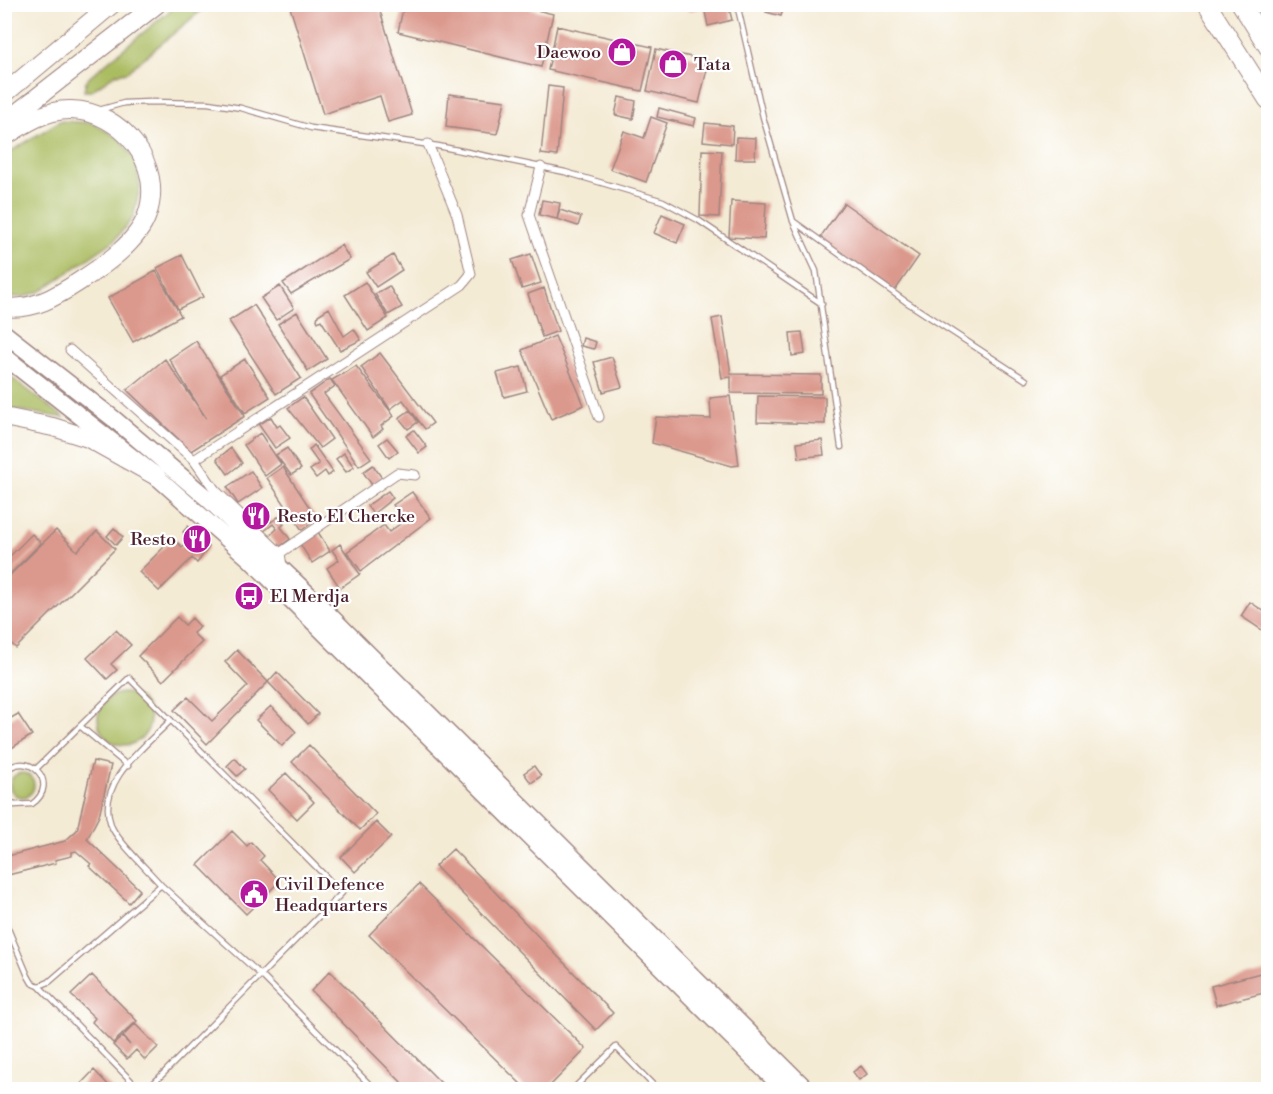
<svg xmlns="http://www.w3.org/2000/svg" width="1273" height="1094" font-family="'Libre Bodoni',serif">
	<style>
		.green { fill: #aabc60; stroke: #7a6e46; stroke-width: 1.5 }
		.building { fill: #db988c }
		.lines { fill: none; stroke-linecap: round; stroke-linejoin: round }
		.service-casing { stroke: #9f8580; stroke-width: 7 }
		.minor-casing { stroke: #9f8580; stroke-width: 11 }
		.trunk-casing { stroke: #9f8580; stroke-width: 19 }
		.motorway-casing { stroke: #9f8580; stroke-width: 20 }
		.service { stroke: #fff; stroke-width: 4.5 }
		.minor { stroke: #fff; stroke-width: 9 }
		.trunk { stroke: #fff; stroke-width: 16 }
		.motorway { stroke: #fff; stroke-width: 18 }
		.labels { text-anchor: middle; stroke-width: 4.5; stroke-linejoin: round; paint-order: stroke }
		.poi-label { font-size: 18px; fill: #4a1f2b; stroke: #fff; text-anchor: start }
	</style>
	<rect width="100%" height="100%" fill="#fff"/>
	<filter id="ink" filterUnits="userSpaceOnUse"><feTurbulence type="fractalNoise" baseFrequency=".0167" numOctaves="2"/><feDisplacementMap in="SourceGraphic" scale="12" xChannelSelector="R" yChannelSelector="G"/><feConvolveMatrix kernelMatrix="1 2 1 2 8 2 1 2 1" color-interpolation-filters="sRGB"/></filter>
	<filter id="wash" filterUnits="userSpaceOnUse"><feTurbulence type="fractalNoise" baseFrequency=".008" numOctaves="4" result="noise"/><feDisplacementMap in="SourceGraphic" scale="24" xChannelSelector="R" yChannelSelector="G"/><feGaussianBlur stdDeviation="1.35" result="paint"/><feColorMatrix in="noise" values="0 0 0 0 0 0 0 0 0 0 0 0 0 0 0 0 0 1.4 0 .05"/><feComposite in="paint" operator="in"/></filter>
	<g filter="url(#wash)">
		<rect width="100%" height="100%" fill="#f4ebd5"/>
		<path class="green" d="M 178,4 L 208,5 L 127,72 L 116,74 L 91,91 L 84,91 L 86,81 L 94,73 Z
			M 60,121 L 93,123 L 120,139 L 136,161 L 140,188 L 133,218 L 115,240 L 41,291 L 23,297 L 5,297 L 5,155 Z
			M 4,372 L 65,418 L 5,408 Z
			M98 719a26 26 0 1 1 52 0a26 26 0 1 1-52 0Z
			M10 785a12 12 0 1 1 24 0a12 12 0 1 1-24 0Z"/>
		<g id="blocks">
			<path class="building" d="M 289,4 L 378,4 L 412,115 L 388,122 L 380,96 L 323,114 Z
				M 404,4 L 512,4 L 553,14 L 541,67 L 398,32 Z
				M 686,4 L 728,4 L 732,20 L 708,26 L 704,7 L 688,11 Z
				M 769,4 L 785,4 L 781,16 L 766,12 Z
				M 557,26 L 652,47 L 642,91 L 548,70 Z
				M 656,49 L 709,61 L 699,103 L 647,91 Z
				M 548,86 L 563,88 L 557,156 L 541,154 Z
				M 449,94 L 505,101 L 497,134 L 446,127 Z
				M 619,97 L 636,101 L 633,119 L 615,115 Z
				M 659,108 L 696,118 L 694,126 L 657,117 Z
				M 651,117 L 667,123 L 646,182 L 610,169 L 624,131 L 644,138 Z
				M 705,123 L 733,126 L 732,144 L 703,141 Z
				M 736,137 L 756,138 L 755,159 L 735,159 Z
				M 702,150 L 722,151 L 719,217 L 700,216 Z
				M 542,200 L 560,203 L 557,219 L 539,215 Z
				M 731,201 L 766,203 L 764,239 L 729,237 Z
				M 844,203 L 919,256 L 894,292 L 819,239 Z
				M 560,210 L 581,217 L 578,226 L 557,219 Z
				M 662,214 L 685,224 L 677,243 L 654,233 Z
				M 341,245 L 350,259 L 291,294 L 283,283 Z
				M 531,254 L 541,283 L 522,289 L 512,260 Z
				M 182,255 L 203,297 L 178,309 L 157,268 Z
				M 393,255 L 402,270 L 376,287 L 366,272 Z
				M 156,271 L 181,316 L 133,342 L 108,298 Z
				M 365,282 L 388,318 L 368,331 L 345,295 Z
				M 280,286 L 294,308 L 276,320 L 261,298 Z
				M 389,286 L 402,307 L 388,315 L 375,294 Z
				M 544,288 L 558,331 L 542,337 L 528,294 Z
				M 254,305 L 301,378 L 276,394 L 229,321 Z
				M 329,308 L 344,336 L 354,329 L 361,340 L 340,350 L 321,320 L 318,322 L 317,320 L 318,315 Z
				M 297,312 L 327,359 L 308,371 L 278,324 Z
				M 722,317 L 731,374 L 821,375 L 821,394 L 731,393 L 731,377 L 722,378 L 712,319 Z
				M 802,332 L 805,354 L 792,356 L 790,333 Z
				M 555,336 L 584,405 L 551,419 L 522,350 Z
				M 583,338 L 596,342 L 594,349 L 581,346 Z
				M 196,341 L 245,416 L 191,451 L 127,390 L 165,359 L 206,418 L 169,359 Z
				M 380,353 L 433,423 L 425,429 L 403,400 L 390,409 L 361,367 Z
				M 612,357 L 622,387 L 603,392 L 594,362 Z
				M 245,359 L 270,397 L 245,413 L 220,375 Z
				M 356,366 L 394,416 L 381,426 L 383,429 L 373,437 L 332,380 Z
				M 521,367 L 527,391 L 504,397 L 497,373 Z
				M 330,379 L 335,386 L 324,394 L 371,458 L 359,466 L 309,394 Z
				M 730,396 L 739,465 L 732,466 L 652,443 L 656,417 L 711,419 L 710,398 Z
				M 758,396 L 825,397 L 825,424 L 757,422 Z
				M 303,397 L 332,439 L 320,448 L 288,408 Z
				M 410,410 L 418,422 L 408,429 L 399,418 Z
				M 271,417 L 277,427 L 280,425 L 290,438 L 275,448 L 259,425 Z
				M 414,430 L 427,447 L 419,453 L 406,436 Z
				M 260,433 L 281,464 L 265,476 L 244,445 Z
				M 387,438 L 398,451 L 389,458 L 379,444 Z
				M 822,440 L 824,455 L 799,458 L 797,443 Z
				M 314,445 L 333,472 L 328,476 L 325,471 L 316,478 L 310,470 L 319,464 L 309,450 Z
				M 231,448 L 242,463 L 228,474 L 217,459 Z
				M 287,448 L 301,469 L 291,475 L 276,455 Z
				M 344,453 L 354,467 L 346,472 L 336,459 Z
				M 373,465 L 382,478 L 372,485 L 363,472 Z
				M 283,467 L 317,519 L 302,530 L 267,478 Z
				M 251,471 L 262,488 L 238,504 L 227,487 Z
				M 388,491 L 393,498 L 373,514 L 367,506 Z
				M 412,492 L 431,518 L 361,571 L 347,552 L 384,525 L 389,532 L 405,520 L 393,505 Z
				M 257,506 L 271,522 L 278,517 L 284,524 L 281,527 L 290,539 L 278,548 L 269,536 L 277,529 L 273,524 L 263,532 L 248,514 Z
				M 188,526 L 209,547 L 197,563 L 192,558 L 159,591 L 139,572 L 173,538 L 182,547 L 190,539 L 183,532 Z
				M 114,528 L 123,537 L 116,545 L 107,536 Z
				M 56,530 L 77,551 L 97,531 L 115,549 L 16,648 L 4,637 L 4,581 Z
				M 318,532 L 330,551 L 312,563 L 300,544 Z
				M 32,534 L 41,543 L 4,580 L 4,562 Z
				M 340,544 L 360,574 L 340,588 L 327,568 L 339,560 L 332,550 Z
				M 1250,602 L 1268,614 L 1268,634 L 1241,616 Z
				M 177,617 L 185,625 L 192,618 L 200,627 L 193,633 L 202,642 L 163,681 L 138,656 Z
				M 116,630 L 131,645 L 111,664 L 117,670 L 107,679 L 87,658 Z
				M 237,650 L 268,682 L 207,744 L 174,710 L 188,697 L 212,721 L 248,686 L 225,662 Z
				M 277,672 L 318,714 L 308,724 L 268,682 Z
				M 271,706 L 296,732 L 282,746 L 256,720 Z
				M 18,714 L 32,735 L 7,751 L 4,747 L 4,722 Z
				M 309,745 L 376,814 L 360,830 L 292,762 Z
				M 235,758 L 245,769 L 237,776 L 227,766 Z
				M 93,761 L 111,765 L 99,816 L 87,839 L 140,890 L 129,903 L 89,866 L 91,864 L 76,851 L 72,852 L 72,856 L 55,860 L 56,863 L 4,876 L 4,857 L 65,841 L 77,830 Z
				M 534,766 L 541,776 L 531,783 L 524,773 Z
				M 286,773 L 314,802 L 297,819 L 268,790 Z
				M 376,822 L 391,837 L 355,872 L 341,857 Z
				M 232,831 L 247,846 L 251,842 L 264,856 L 260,860 L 280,881 L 246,914 L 198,865 Z
				M 453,849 L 613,1013 L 596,1030 L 435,866 Z
				M 419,884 L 586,1049 L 546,1090 L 527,1090 L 369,935 Z
				M 330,971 L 448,1090 L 409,1090 L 311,991 Z
				M 1268,971 L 1268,992 L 1216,1005 L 1211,986 Z
				M 92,975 L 137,1021 L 113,1043 L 92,1022 L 95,1018 L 71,995 Z
				M 135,1024 L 158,1047 L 145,1060 L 136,1050 L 127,1059 L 113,1045 L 122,1037 L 130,1045 L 123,1036 Z
				M 861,1066 L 867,1074 L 859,1080 L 853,1072 Z
				M 94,1070 L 113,1090 L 75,1090 Z"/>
		</g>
	</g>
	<g filter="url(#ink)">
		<use href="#blocks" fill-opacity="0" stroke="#9f8580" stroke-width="1.5"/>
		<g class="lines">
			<g class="service-casing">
				<path id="service" d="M 737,4 L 763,117 L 793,221 L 816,271 L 841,447
					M 99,110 L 124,103 L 150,102 L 208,103 L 241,108 L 311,128 L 438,146 L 565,172 L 663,201 L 698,220 L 822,304
					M 793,221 L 905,301 L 1026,380
					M 80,726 L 128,766
					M 36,769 L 129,678 L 342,893 L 147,1090
					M 4,773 C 26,747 62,783 32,804 L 14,805 L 4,797
					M 161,885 C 150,872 115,839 111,825 C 95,782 145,747 171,720
					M 4,919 L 28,976 L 32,983 L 39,986 L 49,982 L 161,885 L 261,975 L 375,1090
					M 39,986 L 140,1090
					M 572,1090 L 616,1047 L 658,1090"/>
			</g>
			<g class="minor-casing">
				<path id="minor" d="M 541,167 L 529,215 L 599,417
					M 70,350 L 194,460 L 215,490 L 280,553 L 282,567
					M 194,460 L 462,285 L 471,274 L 457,215 L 428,144
					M 280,553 L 397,473 L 415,475"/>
			</g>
			<g class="trunk-casing">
				<path id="trunk" d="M 4,333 L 114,419 L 208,499 L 308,594 L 807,1090
					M 4,356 L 156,476 L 251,560 L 785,1090"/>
			</g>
			<g class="motorway-casing">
				<path id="motorway" d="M 1207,4 L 1268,100
					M 1241,4 L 1268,47
					M 4,94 L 112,4
					M 4,123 L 157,4
					M 4,137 C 24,124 47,109 71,110 C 122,111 165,165 147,215 C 138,242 103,266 80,281 C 57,296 33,311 4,307
					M 4,417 L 53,427 L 88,438 L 156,476"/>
			</g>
			<use href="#service" class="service"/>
			<use href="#minor" class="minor"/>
			<use href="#trunk" class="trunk"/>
			<use href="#motorway" class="motorway"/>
		</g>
	</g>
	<defs>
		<g id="shop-disc" transform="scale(1.5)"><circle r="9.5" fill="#b5179e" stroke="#fff"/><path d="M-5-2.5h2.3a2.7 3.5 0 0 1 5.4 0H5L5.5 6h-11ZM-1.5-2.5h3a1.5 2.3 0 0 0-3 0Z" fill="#fff"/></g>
		<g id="restaurant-disc" transform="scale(1.5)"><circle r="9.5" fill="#b5179e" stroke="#fff"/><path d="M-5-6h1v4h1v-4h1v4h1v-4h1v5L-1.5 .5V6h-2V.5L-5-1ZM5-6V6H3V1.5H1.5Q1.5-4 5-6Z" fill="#fff"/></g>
		<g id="bus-disc" transform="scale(1.5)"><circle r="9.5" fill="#b5179e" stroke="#fff"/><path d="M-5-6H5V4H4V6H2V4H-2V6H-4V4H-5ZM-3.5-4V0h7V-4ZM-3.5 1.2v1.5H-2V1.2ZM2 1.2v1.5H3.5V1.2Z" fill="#fff"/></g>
		<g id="civic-disc" transform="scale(1.5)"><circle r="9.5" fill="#b5179e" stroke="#fff"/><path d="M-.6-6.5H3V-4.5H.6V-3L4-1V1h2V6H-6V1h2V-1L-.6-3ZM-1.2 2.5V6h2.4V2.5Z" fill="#fff"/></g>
	</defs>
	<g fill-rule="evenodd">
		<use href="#shop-disc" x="622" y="52"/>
		<use href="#shop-disc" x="673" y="64"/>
		<use href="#restaurant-disc" x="256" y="516"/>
		<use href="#restaurant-disc" x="197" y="539"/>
		<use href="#bus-disc" x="249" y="596"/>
		<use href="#civic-disc" x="254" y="894"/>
	</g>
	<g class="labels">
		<g class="poi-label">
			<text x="601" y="58" text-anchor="end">Daewoo</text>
			<text x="694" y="70">Tata</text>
			<text x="277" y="522">Resto El Chercke</text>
			<text x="176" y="545" text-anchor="end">Resto</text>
			<text x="270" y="602">El Merdja</text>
			<text x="275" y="890">Civil Defence<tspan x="275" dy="21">Headquarters</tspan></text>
		</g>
	</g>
	<rect width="1273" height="1094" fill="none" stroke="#fff" stroke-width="24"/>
</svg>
